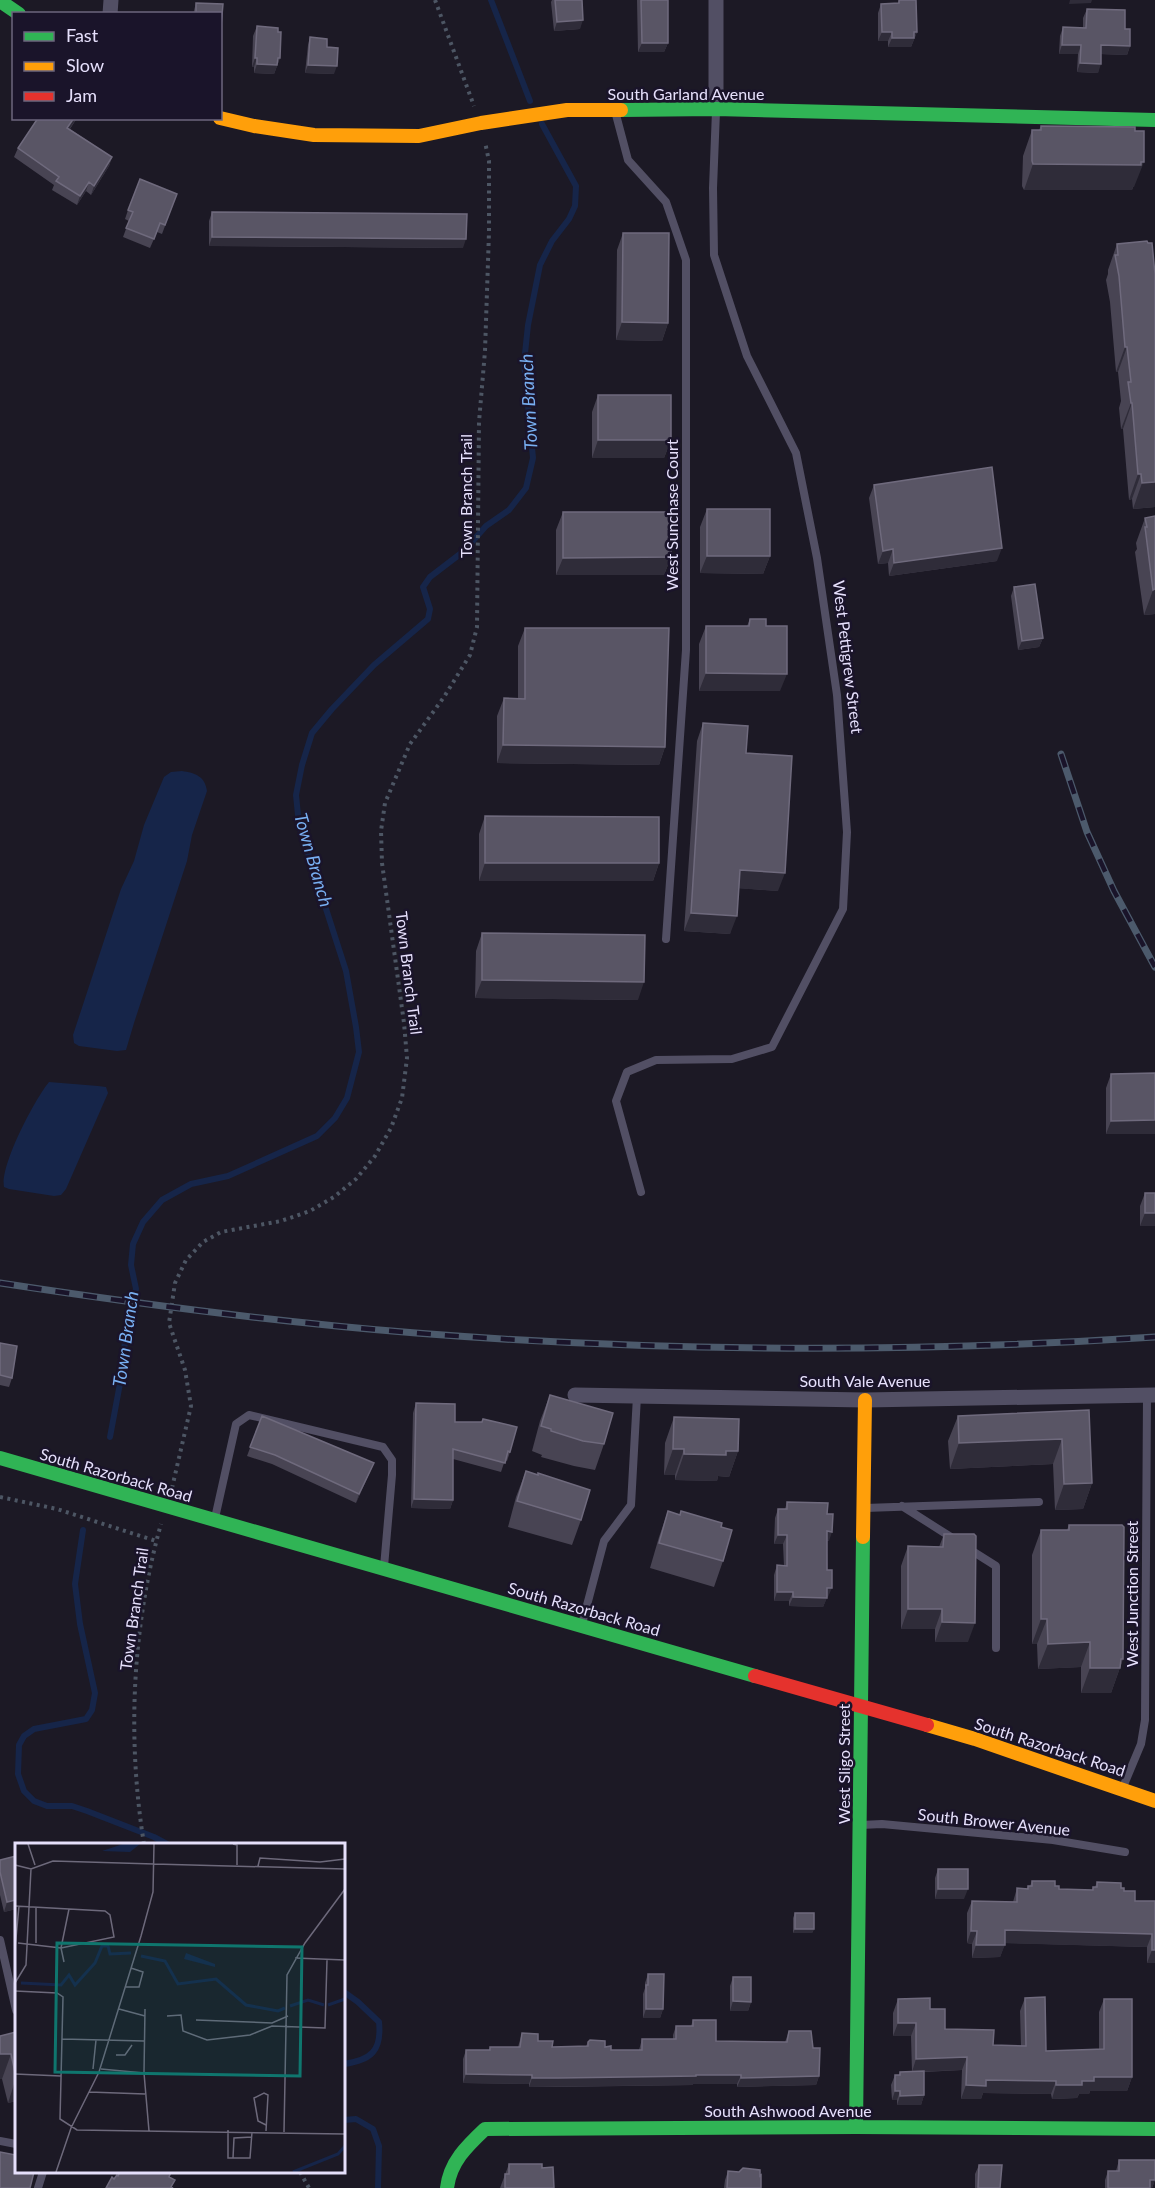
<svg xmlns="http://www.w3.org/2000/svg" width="1155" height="2188" font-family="Lato,sans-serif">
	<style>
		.water { fill: #162549 }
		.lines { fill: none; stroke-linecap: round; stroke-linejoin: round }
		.stream { stroke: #162549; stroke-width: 6 }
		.path { stroke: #4d5664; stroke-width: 4; stroke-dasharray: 3 4.5; stroke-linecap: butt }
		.lane { stroke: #524f64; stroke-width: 8 }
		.street { stroke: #524f64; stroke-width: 15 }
		.fast { stroke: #30b455; stroke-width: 14 }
		.slow { stroke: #ff9f0a; stroke-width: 14 }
		.jam { stroke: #e5322d; stroke-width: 14 }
		.rail-casing { stroke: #4c5a6c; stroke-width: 7 }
		.rail { stroke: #1a142a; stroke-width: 4.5; stroke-dasharray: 14; stroke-linecap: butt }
		.wall { fill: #484453 }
		.shaded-wall { fill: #2f2c39 }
		.building { fill: #595565; stroke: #6f6a7d; stroke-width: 1.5 }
		.labels { text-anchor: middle; stroke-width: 5; stroke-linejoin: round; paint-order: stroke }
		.street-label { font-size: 16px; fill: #e6e0fc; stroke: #1a142a }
		.water-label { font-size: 18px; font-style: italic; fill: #78aff2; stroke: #1a142a }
		.inset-river { fill: none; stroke: #162549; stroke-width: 3 }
		.inset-road { fill: none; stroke: #6d697b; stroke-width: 1.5 }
		.view { fill: #0f766e; fill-opacity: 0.15; stroke: #0f766e; stroke-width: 3 }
		.inset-edge { fill: none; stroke: #e6e0fc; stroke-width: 3 }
	</style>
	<rect width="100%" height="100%" fill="#1c1925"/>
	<path class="water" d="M 182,771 C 195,773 205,776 207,791 L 192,835 L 187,861 L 134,1023 L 126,1050 L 117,1051 L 79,1046 L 74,1043 L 73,1035 L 121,889 L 134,861 L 144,825 L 164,777 L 171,772 Z
		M 49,1082 L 98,1086 L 106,1087 L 108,1093 L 66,1189 L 61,1195 L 54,1196 L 9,1189 L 4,1187 C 0,1165 35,1099 49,1082 Z"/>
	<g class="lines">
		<path class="stream" d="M 491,0 L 530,101
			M 110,1437 L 124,1362 L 125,1331 L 136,1289 L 131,1265 L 133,1244 L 143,1222 L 162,1200 L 191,1184 L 228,1176 L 317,1136 L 335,1118 L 347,1098 L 359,1052 L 356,1027 L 346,971 L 299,825 L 296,795 L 302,765 L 312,733 L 332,709 L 374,665 L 428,619 L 430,609 L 423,587 L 430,577 L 464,551 L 486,526 L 509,510 L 526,488 L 533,458 L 524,363 L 528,325 L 540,265 L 552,241 L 569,219 L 575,206 L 576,186 L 542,124
			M 83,1530 L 75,1584 L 80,1624 L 95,1693 L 92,1710 L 86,1719 L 34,1729 L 24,1736 L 19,1745 L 18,1774 L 24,1791 L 34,1801 L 47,1806 L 72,1806 L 87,1811 L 154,1837 L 167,1844
			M 344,1992 L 358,2002 L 379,2022 C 382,2051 371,2060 344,2064
			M 344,2120 L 356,2119 L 373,2129 L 379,2146 L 378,2188"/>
		<path class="path" d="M 435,0 L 474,106
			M 172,1488 L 191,1406 L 185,1370 L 169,1323 L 175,1283 L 186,1260 L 203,1242 L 221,1232 L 281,1221 L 310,1211 L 334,1197 L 356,1179 L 375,1156 L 391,1128 L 402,1098 L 407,1058 L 404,1023 L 382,863 L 381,831 L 385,803 L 410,744 L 444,697 L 470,655 L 477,627 L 479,422 L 485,351 L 489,232 L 489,161 L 485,142
			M 0,1497 L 57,1509 L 156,1541
			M 144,1844 C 127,1739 132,1627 161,1524
			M 300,2172 L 309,2188"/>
		<path class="lane" d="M 615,111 L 628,160 L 666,202 L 686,260 L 686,650 L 666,939
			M 641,1192 L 616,1101 L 627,1072 L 656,1060 L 732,1059 L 772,1047 L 843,909 L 847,832 L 837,695 L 817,558 L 796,453 L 747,356 L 714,255 L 713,188 L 716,111
			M 902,1506 L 954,1539
			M 865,1508 L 1039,1502
			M 215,1518 L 236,1424 L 249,1415 L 383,1447 L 392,1460 L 392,1475 L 384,1567
			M 969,1549 L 996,1566 L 996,1648
			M 582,1624 L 604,1541 L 631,1505 L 637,1396
			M 1123,1787 L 1141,1744 L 1145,1720 L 1147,1396
			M 861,1825 L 882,1824 L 1053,1840 L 1125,1852
			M 0,1940 L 16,2010
			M 0,2141 L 16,2144
			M 38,2188 L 43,2172"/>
		<path class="street" d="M 110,14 L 111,0
			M 716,109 L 716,0
			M 575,1395 L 865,1400 L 1155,1395"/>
		<path class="fast" d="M 0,1 L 19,14
			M 621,110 L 716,109 L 1155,120
			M 0,1458 L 755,1676
			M 856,2127 L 863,1537
			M 447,2188 C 450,2162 467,2146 485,2129 L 856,2127 L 1155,2129"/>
		<path class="slow" d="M 220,118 L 254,126 L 314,135 L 419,136 L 481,123 L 567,110 L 621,110
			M 863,1537 L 865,1400
			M 927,1725 L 975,1739 L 1155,1801"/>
		<path class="jam" d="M 755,1676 L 927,1725"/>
		<g class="rail-casing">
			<path id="rail" d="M 1061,754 L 1087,832 L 1114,891 L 1155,967
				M 0,1283 C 138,1304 277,1322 416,1333 C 662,1352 909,1353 1155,1337"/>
		</g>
		<use href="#rail" class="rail"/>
	</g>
	<path class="wall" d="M 552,0 L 582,0 L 580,29 L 554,31 L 551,2 Z
		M 637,0 L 668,0 L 668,43 L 664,52 L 638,52 Z
		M 899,0 L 917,32 L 911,47 L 888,47 L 888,41 L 878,41 L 878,13 L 881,4 L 898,3 Z
		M 196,3 L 220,14 L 193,14 Z
		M 1087,9 L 1125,29 L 1130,46 L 1127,55 L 1101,54 L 1098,73 L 1077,72 L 1078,54 L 1059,54 L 1060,36 L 1063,27 L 1083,28 L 1083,18 Z
		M 257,26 L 278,32 L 280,58 L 274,74 L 254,73 L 254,67 L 252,67 L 253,36 Z
		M 310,37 L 327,47 L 334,74 L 305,73 L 308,45 Z
		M 38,118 L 77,118 L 70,129 L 112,157 L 109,166 L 91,195 L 86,191 L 77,205 L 52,190 L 54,185 L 14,157 L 18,148 Z
		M 1041,126 L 1134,187 L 1133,187 L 1132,190 L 1024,190 L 1022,186 L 1023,156 L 1032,130 L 1039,130 Z
		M 177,194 L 162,234 L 157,232 L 150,248 L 123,237 L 129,221 L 125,219 L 128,210 Z
		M 212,212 L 463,248 L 209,246 L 209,221 Z
		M 623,233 L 668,323 L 662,341 L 616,340 L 617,250 Z
		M 1117,244 L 1155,274 L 1155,507 L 1133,509 L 1132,499 L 1129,500 L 1123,429 L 1121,429 L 1119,408 L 1121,401 L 1118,372 L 1116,372 L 1110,302 L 1106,280 L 1108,274 L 1108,270 Z
		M 598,395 L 671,440 L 664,458 L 592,458 L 592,412 Z
		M 874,485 L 997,561 L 889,576 L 888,563 L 878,564 L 869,498 Z
		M 707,509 L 770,556 L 763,574 L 700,573 L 700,527 Z
		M 563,512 L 671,557 L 664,575 L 556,575 L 556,530 Z
		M 1155,516 L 1155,614 L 1144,615 L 1135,552 L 1137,549 L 1136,543 L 1145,518 Z
		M 1014,587 L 1043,638 L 1039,647 L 1018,650 L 1011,596 Z
		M 750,619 L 766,626 L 780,691 L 699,691 L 699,644 L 706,626 L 747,626 Z
		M 525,628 L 665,747 L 659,765 L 497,763 L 497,716 L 504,698 L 518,699 L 518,646 Z
		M 703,723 L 778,891 L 739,888 L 730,934 L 684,931 L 697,741 Z
		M 485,816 L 659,863 L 653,881 L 479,881 L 479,834 Z
		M 482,933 L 638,1000 L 475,998 L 476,951 Z
		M 1155,1073 L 1155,1134 L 1106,1134 L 1106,1088 L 1111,1074 Z
		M 1145,1193 L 1155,1193 L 1155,1226 L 1140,1226 L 1140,1206 Z
		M 0,1343 L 12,1378 L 9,1387 L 0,1385 Z
		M 550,1395 L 604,1444 L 595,1470 L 574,1466 L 541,1457 L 542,1455 L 532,1451 L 540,1421 Z
		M 416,1403 L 455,1422 L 510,1452 L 507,1461 L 505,1460 L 501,1472 L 453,1459 L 453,1500 L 450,1509 L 411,1508 L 413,1413 Z
		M 1089,1410 L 1092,1483 L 1083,1509 L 1055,1510 L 1053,1464 L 950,1469 L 948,1441 L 958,1416 Z
		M 262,1416 L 374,1463 L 356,1503 L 272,1464 L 247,1456 Z
		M 674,1417 L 738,1451 L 729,1477 L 718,1476 L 717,1481 L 675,1480 L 675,1475 L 664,1475 L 665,1443 Z
		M 526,1471 L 538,1475 L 581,1520 L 572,1545 L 508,1527 L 516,1497 Z
		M 787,1502 L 827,1514 L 829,1541 L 827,1541 L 827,1551 L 828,1597 L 827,1597 L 823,1607 L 789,1606 L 789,1601 L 774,1601 L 774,1575 L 777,1565 L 784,1566 L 783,1544 L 774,1544 L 775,1518 L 778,1509 L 785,1509 Z
		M 668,1511 L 721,1527 L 723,1561 L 714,1587 L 650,1568 L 659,1537 Z
		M 1069,1525 L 1123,1659 L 1111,1693 L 1081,1693 L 1081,1667 L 1038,1669 L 1037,1644 L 1032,1644 L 1032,1555 L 1041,1530 L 1067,1530 Z
		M 944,1534 L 968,1642 L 935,1642 L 935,1629 L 901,1629 L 901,1566 L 908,1546 L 939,1547 Z
		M 0,1860 L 16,1909 L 4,1912 L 0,1895 Z
		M 938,1869 L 964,1899 L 935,1899 L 935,1878 Z
		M 1032,1881 L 1055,1886 L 1059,1889 L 1092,1890 L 1093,1887 L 1095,1887 L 1097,1882 L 1121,1888 L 1135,1901 L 1155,1901 L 1155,1963 L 1147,1963 L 1147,1947 L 1005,1943 L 1000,1957 L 972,1958 L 972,1944 L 967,1943 L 967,1913 L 972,1901 L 1013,1902 L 1017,1888 L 1027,1889 L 1028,1886 L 1030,1886 Z
		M 795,1913 L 814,1929 L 812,1933 L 793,1933 L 793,1918 Z
		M 648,1974 L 663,2009 L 660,2018 L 643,2018 L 643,1994 L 645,1988 L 645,1983 Z
		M 733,1977 L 751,2002 L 748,2011 L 730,2011 L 730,1986 Z
		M 1025,1998 L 1046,2051 L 1099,2049 L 1099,2012 L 1104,1999 L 1132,2077 L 1127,2091 L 1090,2091 L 1089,2094 L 1079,2094 L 1077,2098 L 1052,2099 L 1051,2094 L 983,2093 L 981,2099 L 961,2099 L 962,2070 L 924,2072 L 924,2095 L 921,2105 L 897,2105 L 897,2100 L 892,2100 L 891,2085 L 895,2075 L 899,2075 L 900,2072 L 912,2072 L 911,2036 L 893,2036 L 893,2013 L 898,1999 L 930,2009 L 945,2029 L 993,2045 L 1021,2046 L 1020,2011 Z
		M 693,2020 L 716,2041 L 785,2042 L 789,2031 L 813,2048 L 819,2076 L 816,2085 L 737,2087 L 737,2084 L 693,2084 L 693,2085 L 555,2087 L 529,2087 L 529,2084 L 463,2083 L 463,2059 L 466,2050 L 489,2050 L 490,2047 L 518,2047 L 522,2033 L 552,2047 L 586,2046 L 588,2042 L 605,2047 L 611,2050 L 639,2050 L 642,2039 L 673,2039 L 673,2035 L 676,2026 L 691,2026 Z
		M 16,2032 L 16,2101 L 8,2103 L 2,2079 L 0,2079 L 0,2036 Z
		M 1119,2160 L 1155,2180 L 1152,2188 L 1105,2188 L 1105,2180 L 1108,2171 L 1116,2171 Z
		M 509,2164 L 542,2168 L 554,2188 L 500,2188 Z
		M 979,2165 L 1000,2188 L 975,2188 L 975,2174 Z
		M 728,2171 L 760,2176 L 761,2188 L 724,2188 L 725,2180 Z"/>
	<path class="shaded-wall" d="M 1070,0 L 1092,0 L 1091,3 L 1069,4 Z
		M 583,20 L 580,29 L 554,31 L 557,22 Z
		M 882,32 L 892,32 L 888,41 L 878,41 Z
		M 914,32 L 917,32 L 911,47 L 888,47 L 892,38 Z
		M 642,43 L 668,43 L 664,52 L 638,52 Z
		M 1062,45 L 1081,45 L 1078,54 L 1059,54 Z
		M 1101,45 L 1130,46 L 1127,55 L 1098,54 Z
		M 255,58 L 257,58 L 254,67 L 252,67 Z
		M 278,58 L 280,58 L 274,74 L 254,73 L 257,64 Z
		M 1080,63 L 1101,64 L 1098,73 L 1077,72 Z
		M 308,65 L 337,66 L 334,74 L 305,73 Z
		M 74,118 L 77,118 L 64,137 L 67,128 Z
		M 112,157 L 109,166 L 91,195 L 94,186 Z
		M 1144,162 L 1134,187 L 1133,187 L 1132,190 L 1024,190 L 1033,164 Z
		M 89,182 L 86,191 L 77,205 L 80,196 Z
		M 212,237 L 466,239 L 463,248 L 209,246 Z
		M 622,322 L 668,323 L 662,341 L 616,340 Z
		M 1125,347 L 1127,347 L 1118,372 L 1116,372 Z
		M 1131,403 L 1132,403 L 1123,429 L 1121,429 Z
		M 598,440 L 671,440 L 664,458 L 592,458 Z
		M 1138,474 L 1141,474 L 1132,499 L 1129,500 Z
		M 1155,482 L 1155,507 L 1133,509 L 1142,483 Z
		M 1002,548 L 997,561 L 889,576 L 894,563 Z
		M 893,549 L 888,563 L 878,564 L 883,551 Z
		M 707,556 L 770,556 L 763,574 L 700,573 Z
		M 671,557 L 664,575 L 556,575 L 563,558 Z
		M 1155,589 L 1155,614 L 1144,615 L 1153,590 Z
		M 1043,638 L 1039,647 L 1018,650 L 1022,641 Z
		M 706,673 L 787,674 L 780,691 L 699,691 Z
		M 503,745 L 665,747 L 659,765 L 497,763 Z
		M 485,863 L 659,863 L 653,881 L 479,881 Z
		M 740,870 L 785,873 L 778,891 L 733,888 Z
		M 691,913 L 737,916 L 730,934 L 684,931 Z
		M 482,980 L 644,982 L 638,1000 L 475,998 Z
		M 1155,1120 L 1155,1134 L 1106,1134 L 1111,1121 Z
		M 1145,1213 L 1155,1213 L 1155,1226 L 1140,1226 Z
		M 1062,1439 L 1053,1464 L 950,1469 L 959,1443 Z
		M 673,1449 L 684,1449 L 675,1475 L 664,1475 Z
		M 726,1451 L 738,1451 L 729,1477 L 718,1476 L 717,1481 L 675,1480 L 684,1454 Z
		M 374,1463 L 370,1472 L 356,1503 L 359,1494 Z
		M 1092,1483 L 1083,1509 L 1055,1510 L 1064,1484 Z
		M 414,1499 L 453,1500 L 450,1509 L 411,1508 Z
		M 827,1531 L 832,1532 L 829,1541 L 824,1540 Z
		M 778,1535 L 787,1535 L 783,1544 L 774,1544 Z
		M 827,1588 L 832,1588 L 828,1597 L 823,1597 Z
		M 777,1592 L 793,1592 L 789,1601 L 774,1601 Z
		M 793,1597 L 827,1598 L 823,1607 L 789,1606 Z
		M 908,1609 L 942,1609 L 935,1629 L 901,1629 Z
		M 1041,1619 L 1047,1619 L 1037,1644 L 1032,1644 Z
		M 942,1622 L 975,1623 L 968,1642 L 935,1642 Z
		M 1090,1642 L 1081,1667 L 1038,1669 L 1048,1644 Z
		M 1121,1659 L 1123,1659 L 1111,1693 L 1081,1693 L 1090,1668 Z
		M 938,1889 L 968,1889 L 964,1899 L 935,1899 Z
		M 16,1900 L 16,1909 L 4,1912 L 7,1902 Z
		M 795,1929 L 814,1929 L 812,1933 L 793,1933 Z
		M 1005,1930 L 1152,1934 L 1147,1947 L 1000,1943 Z
		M 971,1931 L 977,1931 L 972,1944 L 967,1943 Z
		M 976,1945 L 1005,1945 L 1000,1957 L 972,1958 Z
		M 1152,1950 L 1155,1950 L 1155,1963 L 1147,1963 Z
		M 733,2001 L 751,2002 L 748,2011 L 730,2011 Z
		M 646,2009 L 663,2009 L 660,2018 L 643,2018 Z
		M 898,2023 L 916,2023 L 911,2036 L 893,2036 Z
		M 0,2054 L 11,2054 L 2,2079 L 0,2079 Z
		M 967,2057 L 962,2070 L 912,2072 L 916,2059 Z
		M 466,2074 L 532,2075 L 529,2084 L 463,2083 Z
		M 696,2075 L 741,2075 L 737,2084 L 693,2084 L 693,2085 L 529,2087 L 532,2078 Z
		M 819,2076 L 816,2085 L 737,2087 L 741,2078 Z
		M 1094,2077 L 1132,2077 L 1127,2091 L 1090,2091 L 1089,2094 L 1079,2094 L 1077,2098 L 1052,2099 L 1056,2085 L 1082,2081 Z
		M 16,2078 L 16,2101 L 8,2103 Z
		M 986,2080 L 1056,2081 L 1051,2094 L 983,2093 L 981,2099 L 961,2099 L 966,2085 Z
		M 895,2091 L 900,2091 L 897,2100 L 892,2100 Z
		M 924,2095 L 921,2105 L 897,2105 L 900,2096 Z
		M 1150,2180 L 1155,2180 L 1152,2188 L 1147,2188 Z"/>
	<path class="building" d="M 555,0 L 582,0 L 583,20 L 557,22 Z
		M 641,0 L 668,0 L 668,43 L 642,43 Z
		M 899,0 L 916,0 L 917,32 L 914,32 L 914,38 L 892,38 L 892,32 L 882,32 L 881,4 L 899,3 Z
		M 196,3 L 223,4 L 220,37 L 220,14 L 196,14 Z
		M 1087,9 L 1125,10 L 1125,29 L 1130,29 L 1130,46 L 1101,45 L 1101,64 L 1080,63 L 1081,45 L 1062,45 L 1063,27 L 1086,28 Z
		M 257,26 L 278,28 L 278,32 L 281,32 L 280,58 L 278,58 L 277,65 L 257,64 L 257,58 L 255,58 Z
		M 310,37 L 327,39 L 327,47 L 338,48 L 337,66 L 308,65 Z
		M 38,118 L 74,118 L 67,128 L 112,157 L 94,186 L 89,182 L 80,196 L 56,181 L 59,177 L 18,148 Z
		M 1041,126 L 1135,127 L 1135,131 L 1144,131 L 1144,162 L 1141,162 L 1141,165 L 1033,164 L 1032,161 L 1032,130 L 1041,130 Z
		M 140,179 L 177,194 L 165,225 L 160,223 L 154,239 L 126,228 L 133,212 L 128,210 Z
		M 212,212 L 467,214 L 466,239 L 212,237 Z
		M 623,233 L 669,233 L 668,323 L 622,322 Z
		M 1147,241 L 1148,243 L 1152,243 L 1155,274 L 1155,482 L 1142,483 L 1141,474 L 1138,474 L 1132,403 L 1131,403 L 1128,382 L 1131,382 L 1127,347 L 1125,347 L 1119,276 L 1115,255 L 1118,255 L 1117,244 Z
		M 598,395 L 671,395 L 671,440 L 598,440 Z
		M 992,467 L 1002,548 L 894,563 L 893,549 L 883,551 L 874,485 Z
		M 707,509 L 770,509 L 770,556 L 707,556 Z
		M 563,512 L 671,512 L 671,557 L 563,558 Z
		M 1155,516 L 1155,589 L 1153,590 L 1145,527 L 1147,527 L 1145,518 Z
		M 1035,584 L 1043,638 L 1022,641 L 1014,587 Z
		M 750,619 L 766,619 L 766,626 L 787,626 L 787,674 L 706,673 L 706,626 L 749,626 Z
		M 525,628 L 669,628 L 665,747 L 503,745 L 504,698 L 525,699 Z
		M 703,723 L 748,726 L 746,753 L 792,756 L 785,873 L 740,870 L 737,916 L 691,913 Z
		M 485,816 L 659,817 L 659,863 L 485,863 Z
		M 482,933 L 645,935 L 644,982 L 482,980 Z
		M 1155,1073 L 1155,1120 L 1111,1121 L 1111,1074 Z
		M 1145,1193 L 1155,1193 L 1155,1213 L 1145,1213 Z
		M 0,1343 L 17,1346 L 12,1378 L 0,1375 Z
		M 550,1395 L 613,1413 L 604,1444 L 583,1441 L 551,1431 L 551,1429 L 541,1426 Z
		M 416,1403 L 455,1404 L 455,1422 L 482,1422 L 483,1419 L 517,1427 L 510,1452 L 508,1451 L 505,1463 L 453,1449 L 453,1500 L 414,1499 Z
		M 1089,1410 L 1092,1483 L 1064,1484 L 1062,1439 L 959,1443 L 958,1416 Z
		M 262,1416 L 374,1463 L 359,1494 L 275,1455 L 250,1447 Z
		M 674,1417 L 739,1419 L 738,1451 L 726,1451 L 726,1455 L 684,1454 L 684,1449 L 673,1449 Z
		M 526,1471 L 538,1475 L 538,1473 L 590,1490 L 581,1520 L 517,1501 Z
		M 787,1502 L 828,1503 L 827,1514 L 833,1514 L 832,1532 L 827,1531 L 827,1570 L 832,1570 L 832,1588 L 827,1588 L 827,1598 L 793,1597 L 793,1592 L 777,1592 L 777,1565 L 787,1566 L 787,1535 L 778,1535 L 778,1509 L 787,1509 Z
		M 668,1511 L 680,1515 L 681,1511 L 722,1523 L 721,1527 L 732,1530 L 723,1561 L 659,1543 Z
		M 1069,1525 L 1122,1525 L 1124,1527 L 1123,1659 L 1121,1659 L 1120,1668 L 1090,1668 L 1090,1642 L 1048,1644 L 1047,1619 L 1041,1619 L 1041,1530 L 1069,1530 Z
		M 944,1534 L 974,1534 L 976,1536 L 975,1623 L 942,1622 L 942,1609 L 908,1609 L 908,1546 L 943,1547 Z
		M 16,1856 L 16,1900 L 7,1902 L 0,1872 L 0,1860 Z
		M 938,1869 L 968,1869 L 968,1889 L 938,1889 Z
		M 1032,1881 L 1055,1881 L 1055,1886 L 1059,1886 L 1059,1889 L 1093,1890 L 1093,1887 L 1097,1887 L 1097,1882 L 1121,1883 L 1121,1888 L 1124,1888 L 1124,1891 L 1135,1891 L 1135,1901 L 1155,1901 L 1155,1950 L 1152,1950 L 1152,1934 L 1005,1930 L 1005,1945 L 976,1945 L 977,1931 L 971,1931 L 972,1901 L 1017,1902 L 1017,1888 L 1028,1889 L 1028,1886 L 1032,1886 Z
		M 795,1913 L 814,1913 L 814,1929 L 795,1929 Z
		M 648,1974 L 664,1974 L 663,2009 L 646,2009 L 646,1985 L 648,1985 Z
		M 733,1977 L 751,1977 L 751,2002 L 733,2001 Z
		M 1045,1997 L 1046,2051 L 1104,2049 L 1104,1999 L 1132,1999 L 1132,2077 L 1094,2077 L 1094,2081 L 1082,2081 L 1082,2085 L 1056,2085 L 1056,2081 L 986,2080 L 986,2086 L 966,2085 L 967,2057 L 916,2059 L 916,2023 L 898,2023 L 898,1999 L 930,1998 L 930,2009 L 945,2009 L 945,2029 L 994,2030 L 993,2045 L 1026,2046 L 1025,1998 Z
		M 693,2020 L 716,2020 L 716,2041 L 787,2042 L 789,2031 L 811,2031 L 813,2048 L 820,2048 L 819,2076 L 741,2078 L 741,2075 L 696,2075 L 696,2076 L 558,2078 L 532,2078 L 532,2075 L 466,2074 L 466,2050 L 490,2050 L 490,2047 L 520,2047 L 522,2033 L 538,2034 L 538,2041 L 553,2041 L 552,2047 L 588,2046 L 588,2042 L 590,2040 L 605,2041 L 605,2047 L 611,2046 L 611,2050 L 642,2050 L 642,2039 L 676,2039 L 676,2026 L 693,2026 Z
		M 16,2032 L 16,2077 L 11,2054 L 0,2054 L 0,2036 Z
		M 924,2071 L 924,2095 L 900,2096 L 900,2091 L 895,2091 L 895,2075 L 900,2075 L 900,2072 Z
		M 0,2152 L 16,2155 L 16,2172 L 34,2172 L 30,2188 L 0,2188 Z
		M 1119,2160 L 1155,2160 L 1155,2180 L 1150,2180 L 1150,2188 L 1108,2188 L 1108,2171 L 1119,2171 Z
		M 509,2164 L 542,2164 L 542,2168 L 553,2167 L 554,2188 L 505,2188 L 505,2174 L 509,2174 Z
		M 979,2165 L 1002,2165 L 1000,2188 L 978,2188 Z
		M 743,2168 L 760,2170 L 760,2176 L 761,2175 L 761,2188 L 727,2188 L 728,2171 L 739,2172 Z
		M 120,2172 L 171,2172 L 169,2177 L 175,2180 L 171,2187 L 173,2188 L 106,2188 L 112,2177 L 114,2179 L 117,2175 L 118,2176 Z"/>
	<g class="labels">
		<g class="street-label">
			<text x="686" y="100">South Garland Avenue</text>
			<text transform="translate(466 496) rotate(-90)" y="6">Town Branch Trail</text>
			<text transform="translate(672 515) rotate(-90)" y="6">West Sunchase Court</text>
			<text transform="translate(848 657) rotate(83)" y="6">West Pettigrew Street</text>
			<text transform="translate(409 973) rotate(83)" y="6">Town Branch Trail</text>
			<text x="865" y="1387">South Vale Avenue</text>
			<text transform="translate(116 1475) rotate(16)" y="6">South Razorback Road</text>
			<text transform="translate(1132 1594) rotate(-90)" y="6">West Junction Street</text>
			<text transform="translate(134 1609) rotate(-82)" y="6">Town Branch Trail</text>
			<text transform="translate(584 1609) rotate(16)" y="6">South Razorback Road</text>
			<text transform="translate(1050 1747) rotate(18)" y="6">South Razorback Road</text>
			<text transform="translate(844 1764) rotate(-90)" y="6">West Sligo Street</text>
			<text transform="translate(994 1822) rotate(6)" y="6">South Brower Avenue</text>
			<text x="788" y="2117">South Ashwood Avenue</text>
		</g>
		<g class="water-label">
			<text transform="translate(529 402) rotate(-93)" y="6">Town Branch</text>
			<text transform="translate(313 860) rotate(74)" y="6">Town Branch</text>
			<text transform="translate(126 1339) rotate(-82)" y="6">Town Branch</text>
		</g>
	</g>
	<g transform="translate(15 1843)">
		<rect width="330" height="330" fill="#1c1925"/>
		<path d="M 108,1 L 125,1 L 115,9 L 87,8 ZM 171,110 L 200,121 L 200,124 L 169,116 Z" fill="#162549"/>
		<path class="inset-river" d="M 126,113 L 150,118 L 163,141 L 201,136 L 231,162 L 263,168 L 270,165M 6,140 L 46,142 L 54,132 L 60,142 L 80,120 L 87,103 L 93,103 L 95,111 L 116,110M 313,162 L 330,156M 275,163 L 293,157 L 309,162M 278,329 L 323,311 L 330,303"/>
		<path class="inset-road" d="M 13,1 L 20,22M 218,1 L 222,2 L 222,22M 139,21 L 330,26M 0,22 L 16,26 L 38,18 L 139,21M 243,23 L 245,15 L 305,19 L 330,16M 0,63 L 90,68 L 95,72 L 99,94 L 46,105 L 3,100M 21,100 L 21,64M 0,106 L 4,63M 280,115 L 330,117M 49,119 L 46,105 L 54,66M 0,140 L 11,122 L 16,26M 111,144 L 124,144 L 128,129 L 116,125M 0,148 L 42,150 L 48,154 L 45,276 L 62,287 L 330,291M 104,166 L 130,173M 130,166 L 129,230 L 134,288M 152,173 L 166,172 L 168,188 L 192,197 L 235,192 L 257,183 L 310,185 L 312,117M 181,177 L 257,180 L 273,173M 47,196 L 129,198M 101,212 L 110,212 L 117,202M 78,226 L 81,197M 86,226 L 129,230M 0,231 L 46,233M 74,249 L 130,251M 213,287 L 213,315 L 235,315 L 237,289M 251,288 L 253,252 L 249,250 L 239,255 L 243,278 L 251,282M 269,289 L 272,132 L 290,100 L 330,46M 218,315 L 219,295 L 237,294M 41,329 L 56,285 L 84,229 L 126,93 L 138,49 L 139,1"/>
		<path class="view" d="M 42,100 L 287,104 L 285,233 L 40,229 Z"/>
		<rect width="330" height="330" class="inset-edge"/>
	</g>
	<rect x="12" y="12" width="210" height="108" fill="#1a142a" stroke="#6c667e" stroke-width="1.5"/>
	<rect x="24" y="32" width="30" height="9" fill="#30b455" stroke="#6c667e" stroke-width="1.5"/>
	<text x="66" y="42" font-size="18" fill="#e6e0fc">Fast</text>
	<rect x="24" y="62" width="30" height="9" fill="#ff9f0a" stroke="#6c667e" stroke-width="1.5"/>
	<text x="66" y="72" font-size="18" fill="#e6e0fc">Slow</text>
	<rect x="24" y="92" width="30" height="9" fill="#e5322d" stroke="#6c667e" stroke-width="1.5"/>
	<text x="66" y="102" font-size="18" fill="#e6e0fc">Jam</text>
</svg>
